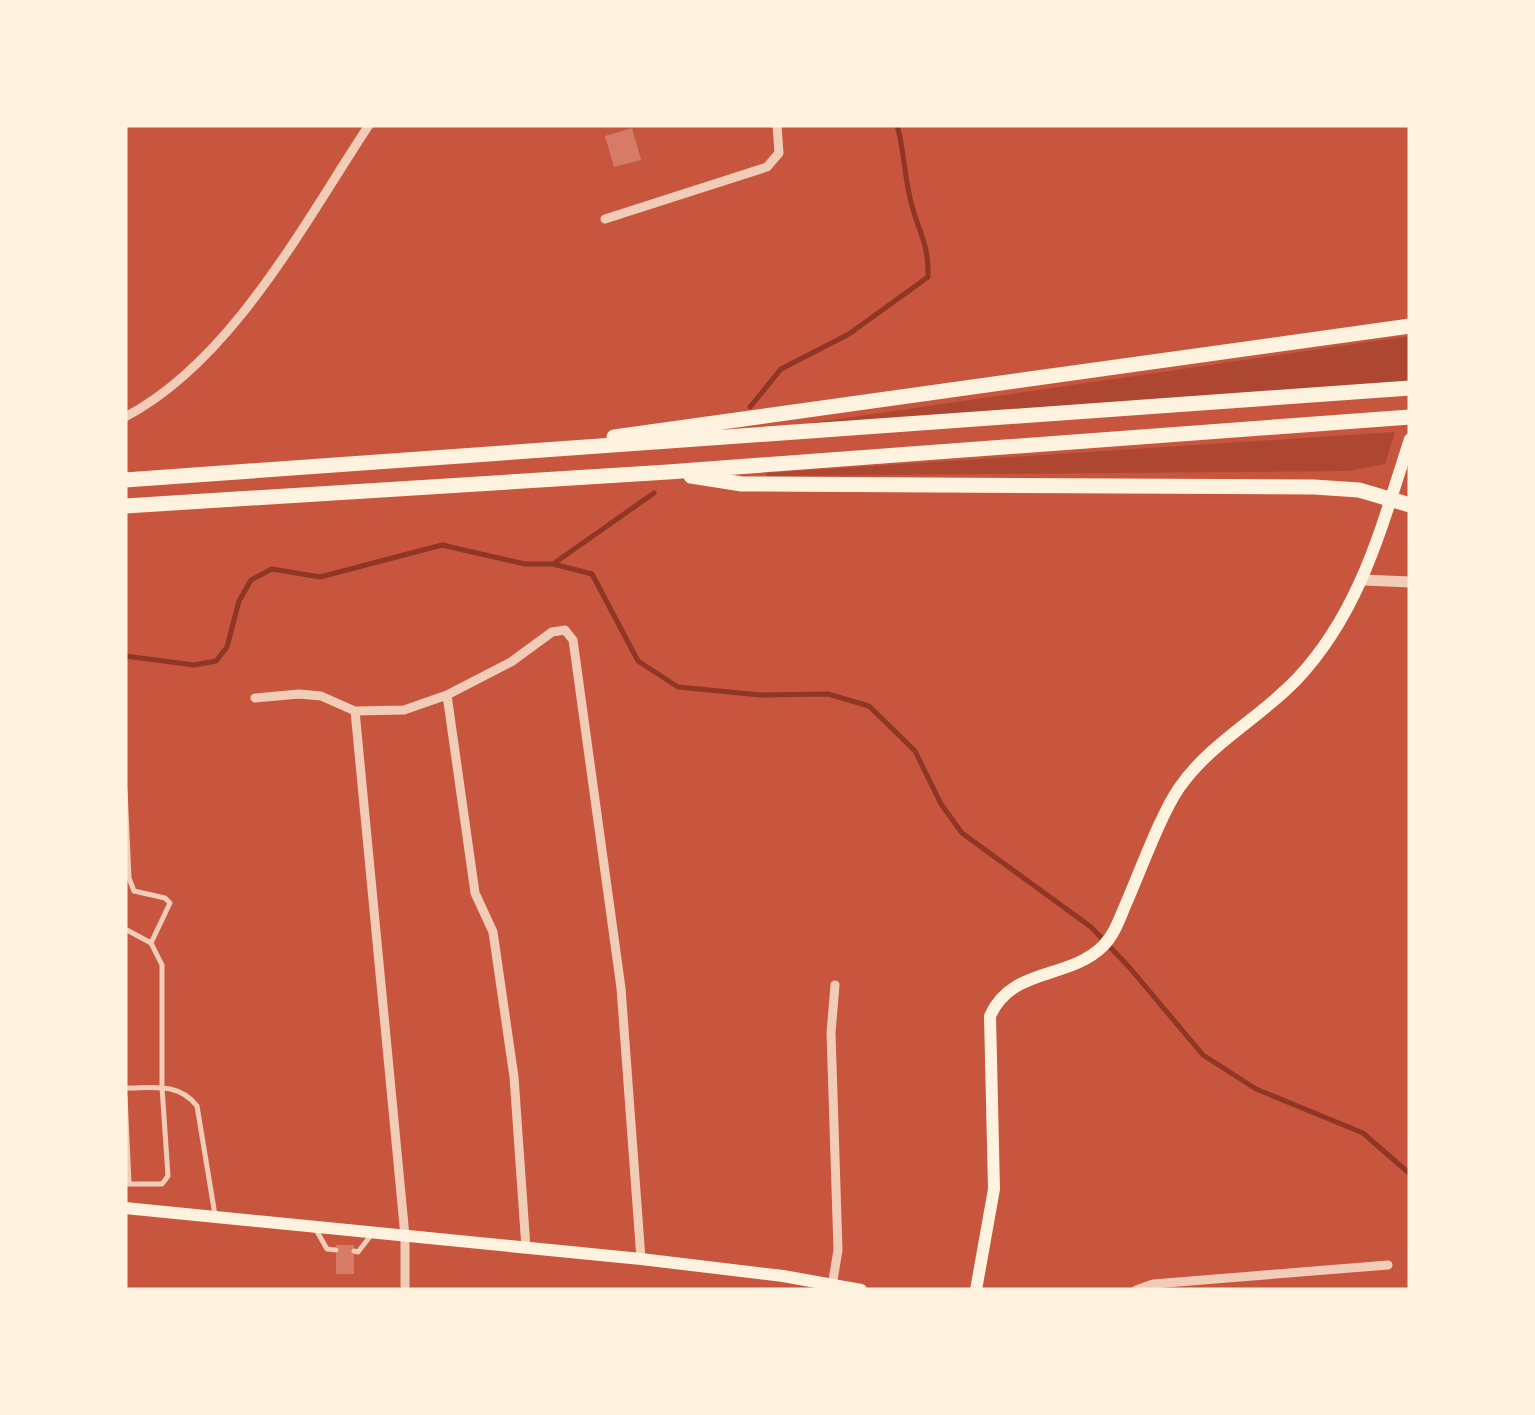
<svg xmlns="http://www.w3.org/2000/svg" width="1535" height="1415" font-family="'Work Sans',sans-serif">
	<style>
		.green { fill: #ae4732 }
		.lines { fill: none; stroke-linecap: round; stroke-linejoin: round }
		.stream { stroke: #8f3625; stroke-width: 5 }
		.building { fill: #d67c66 }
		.service { stroke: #f1ccb7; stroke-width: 5 }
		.minor { stroke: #f1ccb7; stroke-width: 9 }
		.tertiary { stroke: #f1ccb7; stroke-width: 11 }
		.secondary { stroke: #fff3e0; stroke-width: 12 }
		.trunk { stroke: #fff3e0; stroke-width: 15 }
	</style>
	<rect width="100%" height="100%" fill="#c8553d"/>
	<path class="green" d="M 1410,336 L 1410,381 L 790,426 Z
		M 1395,432 L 1385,464 L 1348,471 L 767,476 L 766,473 Z"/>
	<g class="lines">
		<path class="stream" d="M 750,407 L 781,369 L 849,334 L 928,277 C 929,241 917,230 910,198 C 904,173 904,149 897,125
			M 553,564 L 592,574 L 638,661 L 678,687 L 760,695 L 828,694 L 869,706 L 915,751 L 941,804 L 962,833 L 1091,927 L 1129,967 L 1203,1055 L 1256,1089 L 1363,1133 L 1410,1174
			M 125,656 L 194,665 L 216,661 L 227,647 L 239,601 L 251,580 L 272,569 L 320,577 L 442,545 L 525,564 L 553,564 L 654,493"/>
	</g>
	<path class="building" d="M 632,128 L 641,160 L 614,167 L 605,136 Z
		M 336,1245 L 354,1245 L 354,1274 L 336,1274 Z"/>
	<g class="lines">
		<path class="service" d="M 125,789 L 129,878 L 134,891 L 165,898 L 170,903 L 151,943
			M 125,929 L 151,943 L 162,965 L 162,1087 L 168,1176 L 162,1184 L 125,1184
			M 125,1088 C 153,1088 178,1082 197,1106 L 215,1215
			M 125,1096 L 129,1183
			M 315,1228 L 327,1249 L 336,1250
			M 354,1251 L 358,1252 L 372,1234"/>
		<path class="minor" d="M 605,219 L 767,167 L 779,153 L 777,125
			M 125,417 C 232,361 304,223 369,125
			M 447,695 L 475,893 L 493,932 L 514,1077 L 526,1248
			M 255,698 L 299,694 L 321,696 L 355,711 L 404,710 L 447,695 L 511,662 L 552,632 L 565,630 L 573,640 L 621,988 L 641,1259
			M 355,711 L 405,1236 L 405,1290
			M 832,1286 L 838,1250 L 831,1033 L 835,985
			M 1136,1290 L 1153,1284 L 1388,1265"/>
		<path class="tertiary" d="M 1364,580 L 1410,582"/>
		<path class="secondary" d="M 125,1208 L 641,1259 L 783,1276 L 861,1290
			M 976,1290 L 994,1189 L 990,1016 C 1011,967 1069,980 1103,946 C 1114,935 1119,920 1125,906 C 1140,872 1160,816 1179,788 C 1210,743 1260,718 1297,679 C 1361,611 1382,525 1410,439"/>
		<path class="trunk" d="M 614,437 L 1410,326
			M 691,476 L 742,484 L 1314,487 L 1359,490 L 1410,505
			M 125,480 L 1410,388
			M 125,506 L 668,472 L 1410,417"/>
	</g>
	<rect width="1535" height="1415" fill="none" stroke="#fff3e0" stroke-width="255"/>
</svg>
